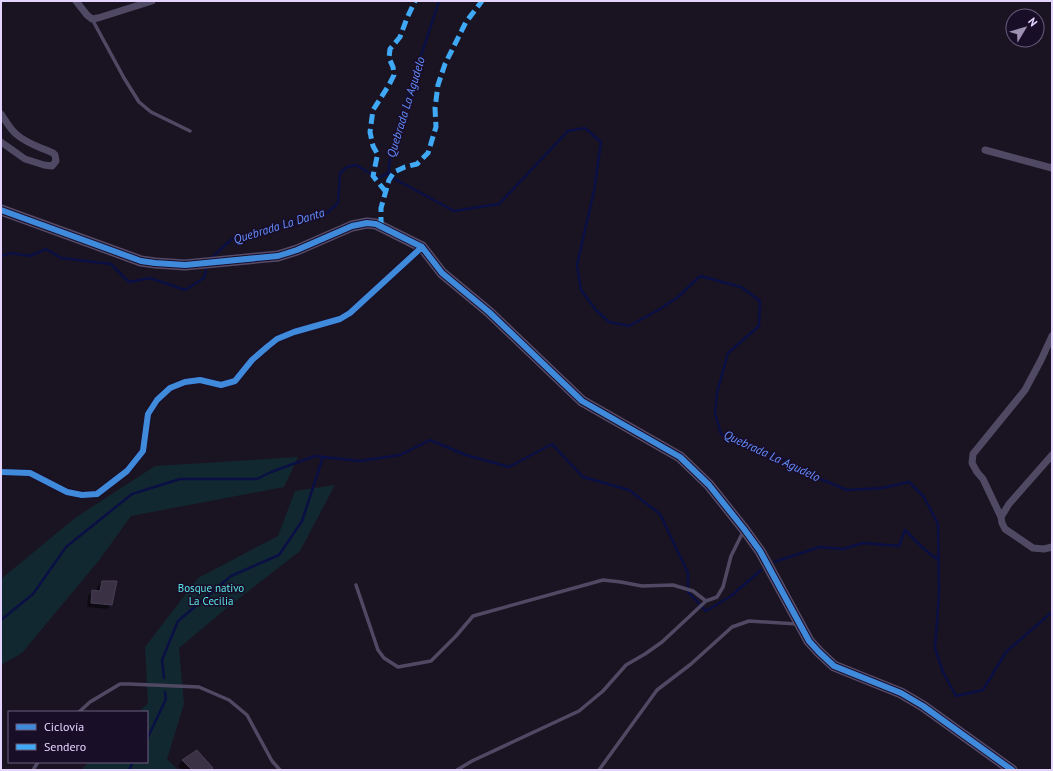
<svg xmlns="http://www.w3.org/2000/svg" width="1053" height="771" font-family="'PT Sans',sans-serif">
	<style>
		.green { fill: #122830 }
		.shadow { fill: #0007 }
		.lines { fill: none; stroke-linecap: round; stroke-linejoin: round }
		.stream { stroke: #0a0f44; stroke-width: 2.5 }
		.building { fill: #3a3244; stroke: #483f56 }
		.lane { stroke: #504963; stroke-width: 3.5 }
		.street { stroke: #504963; stroke-width: 7 }
		.secondary { stroke: #564b69; stroke-width: 11 }
		.quiet { stroke: #3fa9f5; stroke-width: 5; stroke-dasharray: 10 5; stroke-linecap: butt }
		.cycleway-casing { stroke: #190e28; stroke-width: 8 }
		.cycleway { stroke: #408adc; stroke-width: 6 }
		.labels { text-anchor: middle; stroke-width: 3.5; stroke-linejoin: round; paint-order: stroke }
		.park-label { font-size: 11px; fill: #5ae5e6; stroke: #190e28 }
		.water-label { font-size: 12px; font-style: italic; fill: #638fff; stroke: #190e28 }
	</style>
	<rect width="100%" height="100%" fill="#1a1422"/>
	<path class="green" d="M 298,457 L 284,487 L 131,516 L 100,559 L 22,653 L 1,665 L 1,579 L 75,518 L 155,466 Z
		M 335,485 L 300,551 L 228,607 L 179,648 L 184,704 L 167,759 L 178,770 L 81,770 L 89,762 L 147,762 L 147,712 L 139,712 L 148,703 L 145,647 L 198,578 L 278,536 L 295,491 Z"/>
	<path class="shadow" d="M 102,582 L 111,604 L 107,609 L 87,607 L 88,596 L 93,591 L 97,591 L 97,587 Z
		M 197,752 L 209,770 L 182,770 L 178,766 L 182,761 Z"/>
	<g class="lines">
		<path class="stream" d="M 439,1 L 398,126 L 389,165 L 389,173 L 393,178 L 454,211 L 499,204 L 568,131 L 585,128 L 601,142 L 594,191 L 577,265 L 581,290 L 596,310 L 609,322 L 629,326 L 660,309 L 678,297 L 700,276 L 741,287 L 760,301 L 759,326 L 728,353 L 717,393 L 715,413 L 721,434 L 744,444 L 779,457 L 806,473 L 847,490 L 882,488 L 909,482 L 924,497 L 938,524 L 939,594 L 935,648 L 943,672 L 956,696 L 983,690 L 1006,652 L 1052,612
			M 1,256 L 11,253 L 30,256 L 46,249 L 61,258 L 111,264 L 129,282 L 150,278 L 185,290 L 204,278 L 207,265
			M 210,259 L 232,239 L 327,213 L 338,203 L 340,173 L 347,167 L 356,165 L 378,178 L 389,173
			M 775,562 L 780,560 L 820,547 L 843,549 L 863,543 L 899,546 L 905,530 L 923,548 L 938,560
			M 1,620 L 33,594 L 66,547 L 132,494 L 180,479 L 257,479 L 271,472 L 315,456 L 360,461 L 400,455 L 430,440 L 466,455 L 509,467 L 552,444 L 583,477 L 629,490 L 660,514 L 688,573 L 688,592 L 706,611 L 731,596 L 761,570
			M 164,678 L 162,660 L 178,621 L 231,576 L 279,555 L 302,521 L 323,457
			M 147,739 L 166,699 L 165,692
			M 129,770 L 133,762"/>
	</g>
	<path class="building" d="M 102,581 L 117,581 L 112,605 L 91,603 L 92,590 L 100,591 Z
		M 197,750 L 213,768 L 210,770 L 192,770 L 182,760 Z"/>
	<g class="lines">
		<path class="lane" d="M 92,19 L 124,78 L 139,102 L 151,112 L 190,131
			M 356,585 L 378,650 L 384,658 L 398,667 L 431,661 L 456,636 L 473,616 L 603,580 L 621,582 L 642,586 L 673,585 L 693,591 L 706,601
			M 79,712 L 90,702 L 120,684 L 129,684 L 199,687 L 229,700 L 247,715 L 272,761 L 280,770
			M 33,770 L 38,762
			M 457,770 L 472,761 L 579,711 L 603,691 L 626,665 L 645,654 L 662,642 L 706,601 L 717,597 L 723,587 L 731,556 L 744,530
			M 599,770 L 657,690 L 691,664 L 732,627 L 749,621 L 797,624"/>
		<path class="street" d="M 76,1 L 87,15 L 92,19 L 98,18 L 152,1
			M 1,114 C 6,121 10,129 16,134 C 27,144 40,147 53,153 L 55,155 L 56,161 L 52,166 L 44,165 L 25,159 L 1,142
			M 985,150 L 1052,168
			M 1052,455 L 1009,504 L 1001,517 L 1002,523 L 1005,529 L 1033,548 L 1044,549 L 1052,547
			M 1,472 L 30,473 L 67,492 L 82,495 L 97,494 L 127,471 L 143,451 L 148,414 L 157,400 L 170,388 L 185,382 L 200,380 L 221,385 L 235,381 L 252,360 L 267,347 L 277,339 L 294,332 L 340,319 L 350,313 L 422,247
			M 1001,517 L 983,479 L 977,472 L 972,463 L 973,454 L 1025,390 L 1041,360 L 1052,336"/>
		<path class="secondary" d="M 1,210 L 141,261 L 155,263 L 185,265 L 278,256 L 297,250 L 352,226 L 367,223 L 376,224 L 422,247 L 442,273 L 489,312 L 582,401 L 680,457 L 709,485 L 744,529 L 760,551 L 809,641 L 819,652 L 834,666 L 901,693 L 923,706 L 1012,770"/>
		<path class="quiet" d="M 386,192 L 373,176 L 377,157 L 378,155 L 373,146 L 370,132 L 373,110 L 389,85 L 394,75 L 393,67 L 389,58 L 390,49 L 400,37 L 407,18 L 415,1
			M 381,227 L 381,208 L 389,180 L 394,172 L 405,167 L 417,164 L 428,153 L 436,127 L 435,108 L 438,85 L 445,64 L 466,22 L 482,1"/>
		<g class="cycleway-casing">
			<path id="cycleway" d="M 1,210 L 141,261 L 155,263 L 185,265 L 278,256 L 297,250 L 352,226 L 367,223 L 376,224 L 422,247 L 442,273 L 489,312 L 582,401 L 680,457 L 709,485 L 744,529 L 760,551 L 809,641 L 819,652 L 834,666 L 901,693 L 923,706 L 1012,770
				M 1,472 L 30,473 L 67,492 L 82,495 L 97,494 L 127,471 L 143,451 L 148,414 L 157,400 L 170,388 L 185,382 L 200,380 L 221,385 L 235,381 L 252,360 L 267,347 L 277,339 L 294,332 L 340,319 L 350,313 L 422,247"/>
		</g>
		<use href="#cycleway" class="cycleway"/>
	</g>
	<g class="labels">
		<g class="park-label">
			<text x="211" y="592">Bosque nativo<tspan x="211" dy="13">La Cecilia</tspan></text>
		</g>
		<g class="water-label">
			<text transform="translate(406 107) rotate(-73)" y="4">Quebrada La Agudelo</text>
			<text transform="translate(279 226) rotate(-17)" y="4">Quebrada La Danta</text>
			<text transform="translate(772 456) rotate(25)" y="4">Quebrada La Agudelo</text>
		</g>
	</g>
	<rect width="1053" height="771" fill="none" stroke="#e4d5ff" stroke-width="4"/>
	<rect x="8" y="711" width="140" height="52" fill="#190e28" stroke="#6a5e7e"/>
	<rect x="16" y="724" width="20" height="6" fill="#408adc" stroke="#6a5e7e"/>
	<text x="44" y="731" font-size="12" fill="#e4d5ff">Ciclovía</text>
	<rect x="16" y="744" width="20" height="6" fill="#3fa9f5" stroke="#6a5e7e"/>
	<text x="44" y="751" font-size="12" fill="#e4d5ff">Sendero</text>
	<g transform="translate(1025 28) rotate(52)"><circle r="19" fill="#190e28" stroke="#6a5e7e"/>
	<path d="M0-3L7 15L0 10L-7 15Z" fill="#9d91b2"/>
	<text y="-6" font-size="11" font-weight="bold" text-anchor="middle" fill="#e4d5ff">N</text>
	</g>
</svg>
